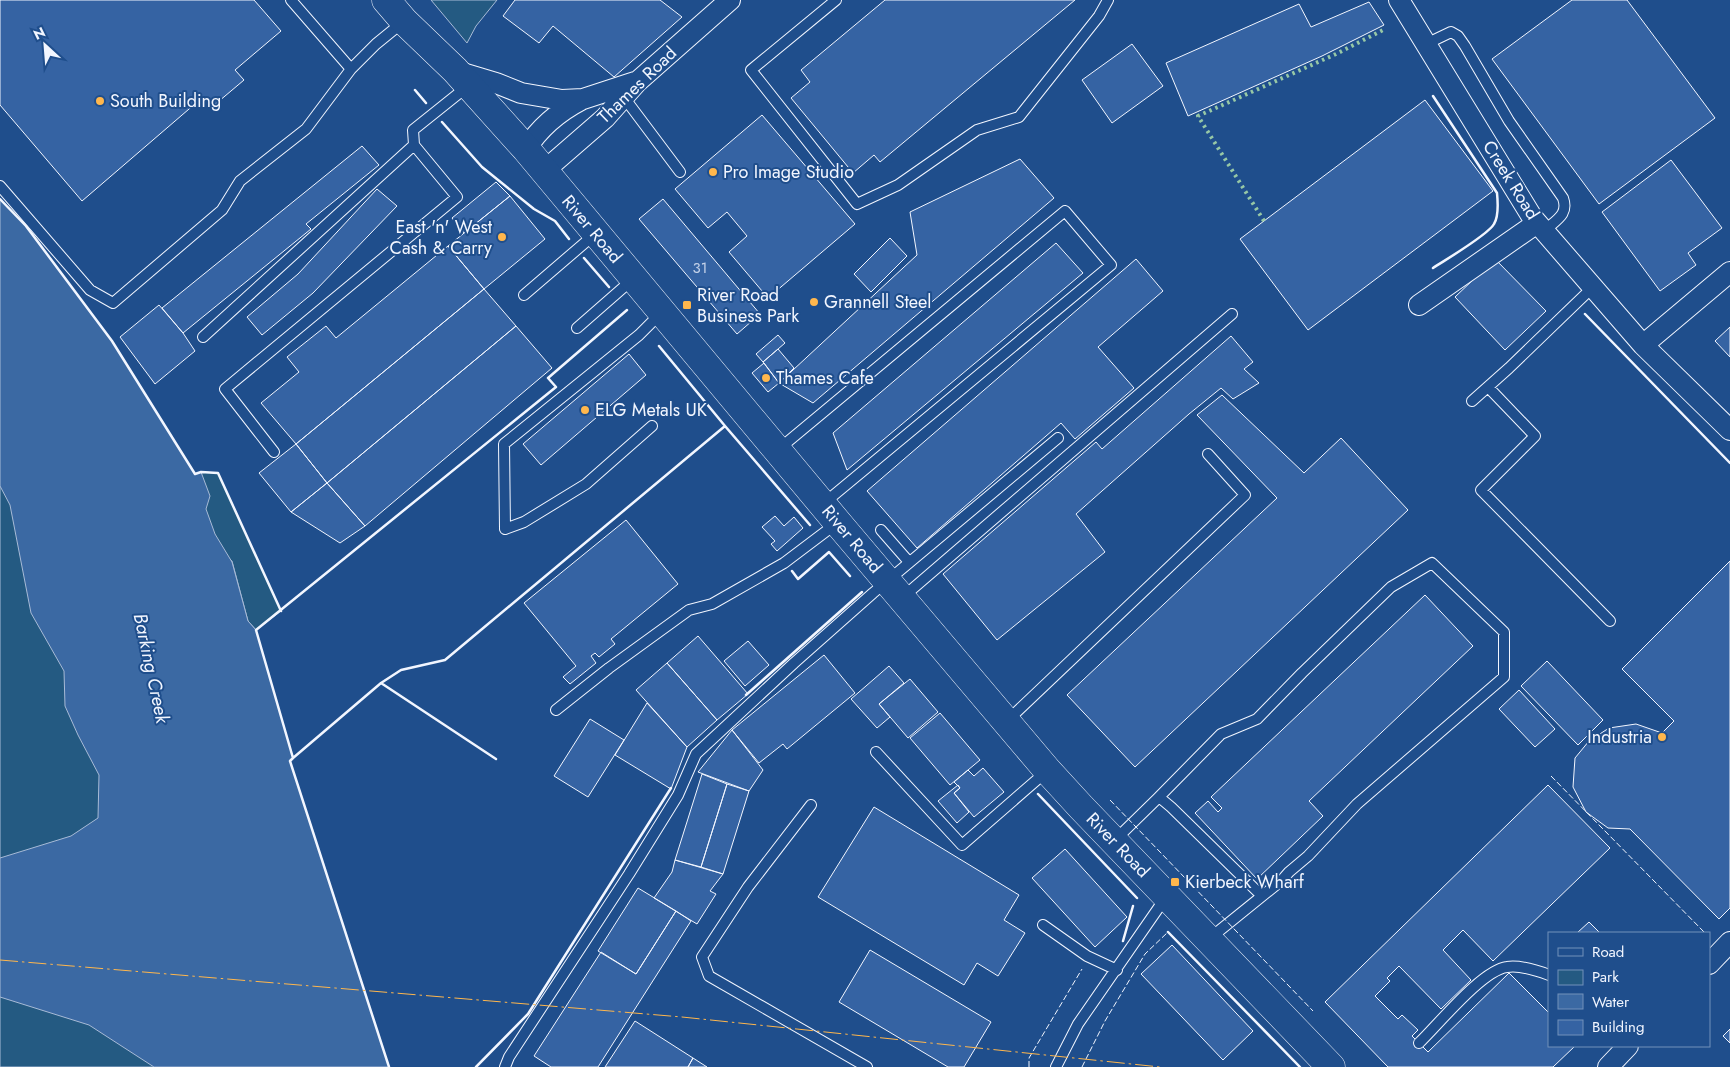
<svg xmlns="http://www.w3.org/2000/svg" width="1730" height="1067" font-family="Jost,sans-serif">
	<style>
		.green { fill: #245a82; stroke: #a8bbd7 }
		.water { fill: #3b69a3; stroke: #a8bbd7 }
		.building { fill: #3563a3; stroke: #f2f6ff }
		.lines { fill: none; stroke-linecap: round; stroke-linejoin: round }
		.lane-casing { stroke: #f2f6ff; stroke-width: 12 }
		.street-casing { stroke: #f2f6ff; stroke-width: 22 }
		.secondary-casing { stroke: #f2f6ff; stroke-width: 29 }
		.lane { stroke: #1f4e8c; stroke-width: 10 }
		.street { stroke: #1f4e8c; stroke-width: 20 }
		.secondary { stroke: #1f4e8c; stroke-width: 28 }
		.hedge { stroke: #97c8a6; stroke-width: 4; stroke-dasharray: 2.5 4; stroke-linecap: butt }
		.fence { stroke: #f2f6ff; stroke-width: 1; stroke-dasharray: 6 2.5; stroke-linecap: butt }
		.wall { stroke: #f2f6ff; stroke-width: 2.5 }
		.power { stroke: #ffb74d; stroke-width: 1; stroke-dasharray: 18 4 2.5 4; stroke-linecap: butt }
		.poi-dot { fill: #ffb74d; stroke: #1f4e8c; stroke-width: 2 }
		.labels { text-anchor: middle; stroke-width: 4; stroke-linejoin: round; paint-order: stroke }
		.number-label { font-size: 15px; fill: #c3d1e8 }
		.street-label { font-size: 18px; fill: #f2f6ff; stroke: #1f4e8c }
		.poi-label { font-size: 18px; fill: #f2f6ff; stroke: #1f4e8c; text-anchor: start }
		.water-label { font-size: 19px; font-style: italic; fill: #f2f6ff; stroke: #1f4e8c }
	</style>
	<rect width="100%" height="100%" fill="#1f4e8c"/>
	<path class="green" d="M 431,0 L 497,0 L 476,26 L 467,43 Z
		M 0,365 L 221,1067 L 0,1067 Z
		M 133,375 L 195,474 L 201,472 L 218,473 L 281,611 L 256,630 L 248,621 L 232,561 L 206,537 Z"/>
	<path class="water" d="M 0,199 L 26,226 L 112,341 L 195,474 L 201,472 L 210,496 L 206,509 L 215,534 L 232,562 L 248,621 L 256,630 L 293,758 L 290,761 L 389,1067 L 154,1067 L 89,1025 L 0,997 L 0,858 L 71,836 L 98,818 L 99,775 L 78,735 L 65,706 L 64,671 L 31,613 L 10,505 L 0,486 Z"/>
	<path class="building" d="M 0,0 L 254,0 L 281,31 L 235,70 L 244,80 L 212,107 L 203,97 L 82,201 L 0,105 Z
		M 515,0 L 660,0 L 682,17 L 614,77 L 553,26 L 539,43 L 503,16 Z
		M 885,0 L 1075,0 L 880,162 L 874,155 L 853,173 L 791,98 L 810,82 L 801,70 Z
		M 1572,0 L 1627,0 L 1715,118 L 1599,204 L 1492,59 Z
		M 1369,2 L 1384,25 L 1322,56 L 1188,116 L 1166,63 L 1299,4 L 1311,27 Z
		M 1132,44 L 1163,86 L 1112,123 L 1082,80 Z
		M 1425,100 L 1493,191 L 1308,330 L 1240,239 Z
		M 762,115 L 855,224 L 768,298 L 729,252 L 747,236 L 727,212 L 708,228 L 675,189 Z
		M 362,146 L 379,165 L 306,224 L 311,229 L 183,333 L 162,308 Z
		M 1020,159 L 1054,198 L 813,403 L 779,383 L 917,255 L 910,212 Z
		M 1671,160 L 1722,228 L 1688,253 L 1696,265 L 1660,291 L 1602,212 Z
		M 496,182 L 510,196 L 464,233 L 452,218 Z
		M 377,189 L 397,206 L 313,293 L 262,335 L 247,317 L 298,274 Z
		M 510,196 L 545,239 L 484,289 L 448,246 Z
		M 663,199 L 760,314 L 737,334 L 639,219 Z
		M 890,238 L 907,256 L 871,292 L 854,274 Z
		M 1056,243 L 1083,273 L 847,470 L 833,433 Z
		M 448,246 L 484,289 L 296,444 L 261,403 L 299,372 L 287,357 L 326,326 L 336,338 Z
		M 1136,259 L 1163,291 L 1098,347 L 1134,388 L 1075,439 L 1061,423 L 917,548 L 867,491 Z
		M 1495,259 L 1546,311 L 1505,350 L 1455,297 Z
		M 484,289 L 516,326 L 327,483 L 296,444 Z
		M 159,305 L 183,333 L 195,351 L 155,384 L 120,337 Z
		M 516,326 L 552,368 L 365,526 L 327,483 Z
		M 1730,327 L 1730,357 L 1715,341 Z
		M 778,335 L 785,343 L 763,362 L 756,354 Z
		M 1231,336 L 1253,362 L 1244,369 L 1259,383 L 1233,399 L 1221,388 L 1189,414 L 1076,514 L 1105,552 L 997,640 L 943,574 L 1096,442 L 1102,449 Z
		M 778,349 L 794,368 L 779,383 L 763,362 Z
		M 629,354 L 646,375 L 541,465 L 523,444 Z
		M 764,363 L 779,383 L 768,392 L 752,373 Z
		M 1222,395 L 1304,473 L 1341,438 L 1408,510 L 1135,767 L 1067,695 L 1277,498 L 1197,415 Z
		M 296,444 L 327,483 L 291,512 L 259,473 Z
		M 327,483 L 365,526 L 340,543 L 291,512 Z
		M 775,516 L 784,526 L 794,517 L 803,528 L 777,551 L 771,544 L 775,541 L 762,527 Z
		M 626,520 L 678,584 L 611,639 L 615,644 L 599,657 L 595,653 L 591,656 L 596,663 L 570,684 L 563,677 L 576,666 L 524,603 Z
		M 1730,561 L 1730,908 L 1719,919 L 1630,829 L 1608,828 L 1586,812 L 1573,787 L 1575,758 L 1589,741 L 1609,728 L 1636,724 L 1662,733 L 1674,721 L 1622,669 Z
		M 1425,595 L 1473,646 L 1309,801 L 1323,816 L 1257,879 L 1195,813 L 1208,801 L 1218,812 L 1222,808 L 1211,797 Z
		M 698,636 L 748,694 L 717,720 L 667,663 Z
		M 748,641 L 769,665 L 745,686 L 724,661 Z
		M 824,655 L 855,693 L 787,749 L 783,744 L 759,763 L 732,730 Z
		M 1547,661 L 1603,720 L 1578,745 L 1521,686 Z
		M 667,663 L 717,720 L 687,747 L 636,690 Z
		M 889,666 L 904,683 L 879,704 L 890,717 L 877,728 L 851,699 Z
		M 910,679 L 938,712 L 908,738 L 879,704 Z
		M 1519,690 L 1555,729 L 1535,747 L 1499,709 Z
		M 647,703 L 687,747 L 671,789 L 615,755 Z
		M 940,713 L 980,760 L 950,785 L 910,738 Z
		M 590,719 L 624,740 L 588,797 L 554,776 Z
		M 732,730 L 763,770 L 749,791 L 698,772 Z
		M 983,768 L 1004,792 L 974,817 L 954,793 L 960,788 L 954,782 L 968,770 L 974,776 Z
		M 702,774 L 727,784 L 701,867 L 675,860 Z
		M 727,784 L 749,791 L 723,874 L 701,867 Z
		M 958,785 L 960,788 L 954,793 L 969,812 L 957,823 L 938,801 Z
		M 1548,785 L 1610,848 L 1493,961 L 1463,930 L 1443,950 L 1471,980 L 1441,1009 L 1399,966 L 1387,978 L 1390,981 L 1375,996 L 1398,1019 L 1402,1015 L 1418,1030 L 1412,1036 L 1428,1052 L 1509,973 L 1549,1013 L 1549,1046 L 1575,1046 L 1553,1067 L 1388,1067 L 1325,1002 Z
		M 874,807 L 1019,895 L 1004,920 L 1025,933 L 998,976 L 977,963 L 964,985 L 818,897 Z
		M 1065,849 L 1127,917 L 1095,947 L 1032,878 Z
		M 675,860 L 723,874 L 710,891 L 716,894 L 697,924 L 654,898 L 672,872 Z
		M 638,888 L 676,911 L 636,974 L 598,951 Z
		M 676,911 L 691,921 L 598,1067 L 551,1067 L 534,1056 L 601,952 L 636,974 Z
		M 1589,922 L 1600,933 L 1577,933 Z
		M 1172,945 L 1253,1031 L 1223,1060 L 1141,974 Z
		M 870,950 L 991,1022 L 964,1067 L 948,1067 L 839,1002 Z
		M 635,1021 L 693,1058 L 688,1067 L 605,1067 Z
		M 1730,1029 L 1730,1043 L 1723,1036 Z
		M 693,1058 L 707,1067 L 688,1067 Z"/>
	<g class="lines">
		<g class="lane-casing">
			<path id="lane" d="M 291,0 L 351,69
				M 836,0 L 751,70 L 857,204 L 898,185 L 977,130 L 1019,117 L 1099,16 L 1108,0
				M 1426,44 L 1451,32 L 1458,36 L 1465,46 L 1509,121 L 1563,198 C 1569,215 1556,220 1544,231
				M 623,96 L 680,172
				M 0,186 L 90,290 L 113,303 L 222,210 L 240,181 L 306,129 L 351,69 L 376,44 L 403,22
				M 524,295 L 595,234
				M 577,328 L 633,279
				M 203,337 L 414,145
				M 1488,387 L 1535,436 L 1481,490 L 1610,621
				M 1472,401 L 1509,368 L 1593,287
				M 652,426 L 586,484 L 524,522 L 505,529 L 504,444 L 639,335 L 661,313
				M 779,449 L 1065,211 L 1111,265 L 823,504
				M 274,452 L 225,389 L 457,197 L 414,145 L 413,130 L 468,86
				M 881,530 L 909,562
				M 903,597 L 1232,314
				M 556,710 L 609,668 L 689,610 L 712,604 L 784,563 L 837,523
				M 1007,721 L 1245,495 L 1208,454
				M 876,752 L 962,845 L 1047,771
				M 811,805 L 748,887 L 702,957 L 709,976 L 867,1067
				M 1115,840 L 1159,797
				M 1043,925 L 1087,956 L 1117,970
				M 1209,939 L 1282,880 L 1289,872 L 1308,856 L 1357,804 L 1504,677 L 1504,632 L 1432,563 L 1391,587 L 1302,673 L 1257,719 L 1221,734 L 1159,797 L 1171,807 L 1262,896
				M 1419,1043 C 1438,1025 1482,970 1507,967 C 1521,965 1536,970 1549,975
				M 505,1067 L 509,1057 L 629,874 L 678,795 L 696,754 L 794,663 L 873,593 L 1058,438
				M 1056,1067 L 1078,1024 L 1166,897"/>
		</g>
		<g class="street-casing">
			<path id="street" d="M 1399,0 L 1532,217 L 1643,345 L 1730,430
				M 456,71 L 496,83 L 521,93 L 562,100 L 583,99 L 635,82
				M 526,149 C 540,127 558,112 581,100
				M 544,171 L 605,118 L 637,82 L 730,0
				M 1419,305 L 1537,223
				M 1643,345 L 1730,272
				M 1709,964 L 1730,942
				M 1608,1067 L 1628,1046"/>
		</g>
		<g class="secondary-casing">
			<path id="secondary" d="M 386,0 L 404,21 L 455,70 L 526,149 L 838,523 L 1048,771 L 1081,807 L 1331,1067"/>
		</g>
		<use href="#lane" class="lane"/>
		<use href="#street" class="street"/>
		<use href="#secondary" class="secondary"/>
		<path class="hedge" d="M 1264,221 L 1198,116 L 1336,54 L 1385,29"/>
		<path class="fence" d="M 1551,776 L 1705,933
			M 1110,800 L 1313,1011
			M 1029,1067 L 1029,1058 L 1082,969
			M 1082,1067 L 1105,1021 L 1145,954 L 1168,932"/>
		<path class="wall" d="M 415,90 L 426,103
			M 442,122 L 482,167 L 534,209 L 555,221 L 569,239
			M 0,199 L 26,226 L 112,341 L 195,474 L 201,472 L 218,473 L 281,611
			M 584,258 L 609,287
			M 1433,268 C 1445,260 1488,235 1494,224 C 1499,216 1498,203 1497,193 L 1433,96
			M 1585,314 L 1730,463
			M 659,346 L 725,426 L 810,525
			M 792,571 L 798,579 L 829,552 L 850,576
			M 381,683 L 496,759
			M 746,695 L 862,592
			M 293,758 L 381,683 L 401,670 L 445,660 L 725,426
			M 1038,794 L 1137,898
			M 1168,932 L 1300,1067
			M 1123,941 L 1133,906
			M 389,1067 L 290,761 L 293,758 L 256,630 L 556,387 L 548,378 L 627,310
			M 476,1067 L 528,1014 L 671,788"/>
		<path class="power" d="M 0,960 L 682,1017 L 1160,1067"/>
	</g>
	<g class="poi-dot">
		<circle cx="100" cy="101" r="5"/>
		<circle cx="713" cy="172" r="5"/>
		<circle cx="502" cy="237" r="5"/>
		<circle cx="814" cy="302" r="5"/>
		<rect x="682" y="300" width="10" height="10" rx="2.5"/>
		<circle cx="766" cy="378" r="5"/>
		<circle cx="585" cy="410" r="5"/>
		<circle cx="1662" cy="737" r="5"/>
		<rect x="1170" y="877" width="10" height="10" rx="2.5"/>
	</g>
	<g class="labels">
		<g class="number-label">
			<text x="700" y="273">31</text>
		</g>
		<g class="street-label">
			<text transform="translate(637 85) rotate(-44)" y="6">Thames Road</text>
			<text transform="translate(1511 180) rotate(58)" y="6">Creek Road</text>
			<text transform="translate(592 229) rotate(50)" y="6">River Road</text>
			<text transform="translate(852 539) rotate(50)" y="6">River Road</text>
			<text transform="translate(1118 845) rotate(46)" y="6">River Road</text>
		</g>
		<g class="poi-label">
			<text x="110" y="107">South Building</text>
			<text x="723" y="178">Pro Image Studio</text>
			<text x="492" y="233" text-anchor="end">East 'n' West<tspan x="492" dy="21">Cash &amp; Carry</tspan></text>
			<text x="697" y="301">River Road<tspan x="697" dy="21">Business Park</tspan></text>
			<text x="824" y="308">Grannell Steel</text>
			<text x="776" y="384">Thames Cafe</text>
			<text x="595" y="416">ELG Metals UK</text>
			<text x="1652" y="743" text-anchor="end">Industria</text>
			<text x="1185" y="888">Kierbeck Wharf</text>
		</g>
		<g class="water-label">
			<text transform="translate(152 668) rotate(78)" y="7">Barking Creek</text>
		</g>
	</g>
	<rect x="1548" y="932" width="162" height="115" fill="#1f4e8c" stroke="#7391ba"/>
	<rect x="1558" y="948" width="25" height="8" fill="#1f4e8c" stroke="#7391ba"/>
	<text x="1592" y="957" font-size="15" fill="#f2f6ff">Road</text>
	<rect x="1558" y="970" width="25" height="15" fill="#245a82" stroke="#7391ba"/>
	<text x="1592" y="982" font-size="15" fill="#f2f6ff">Park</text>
	<rect x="1558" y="994" width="25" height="15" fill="#3b69a3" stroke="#7391ba"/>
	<text x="1592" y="1007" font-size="15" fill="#f2f6ff">Water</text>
	<rect x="1558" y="1020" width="25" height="15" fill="#3563a3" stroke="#7391ba"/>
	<text x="1592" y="1032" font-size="15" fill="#f2f6ff">Building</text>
	<g transform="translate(45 45) rotate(334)" stroke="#1f4e8c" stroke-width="4" paint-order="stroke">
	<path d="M0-4L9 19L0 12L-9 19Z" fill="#f2f6ff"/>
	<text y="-8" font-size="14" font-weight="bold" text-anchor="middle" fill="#f2f6ff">N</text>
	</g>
</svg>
